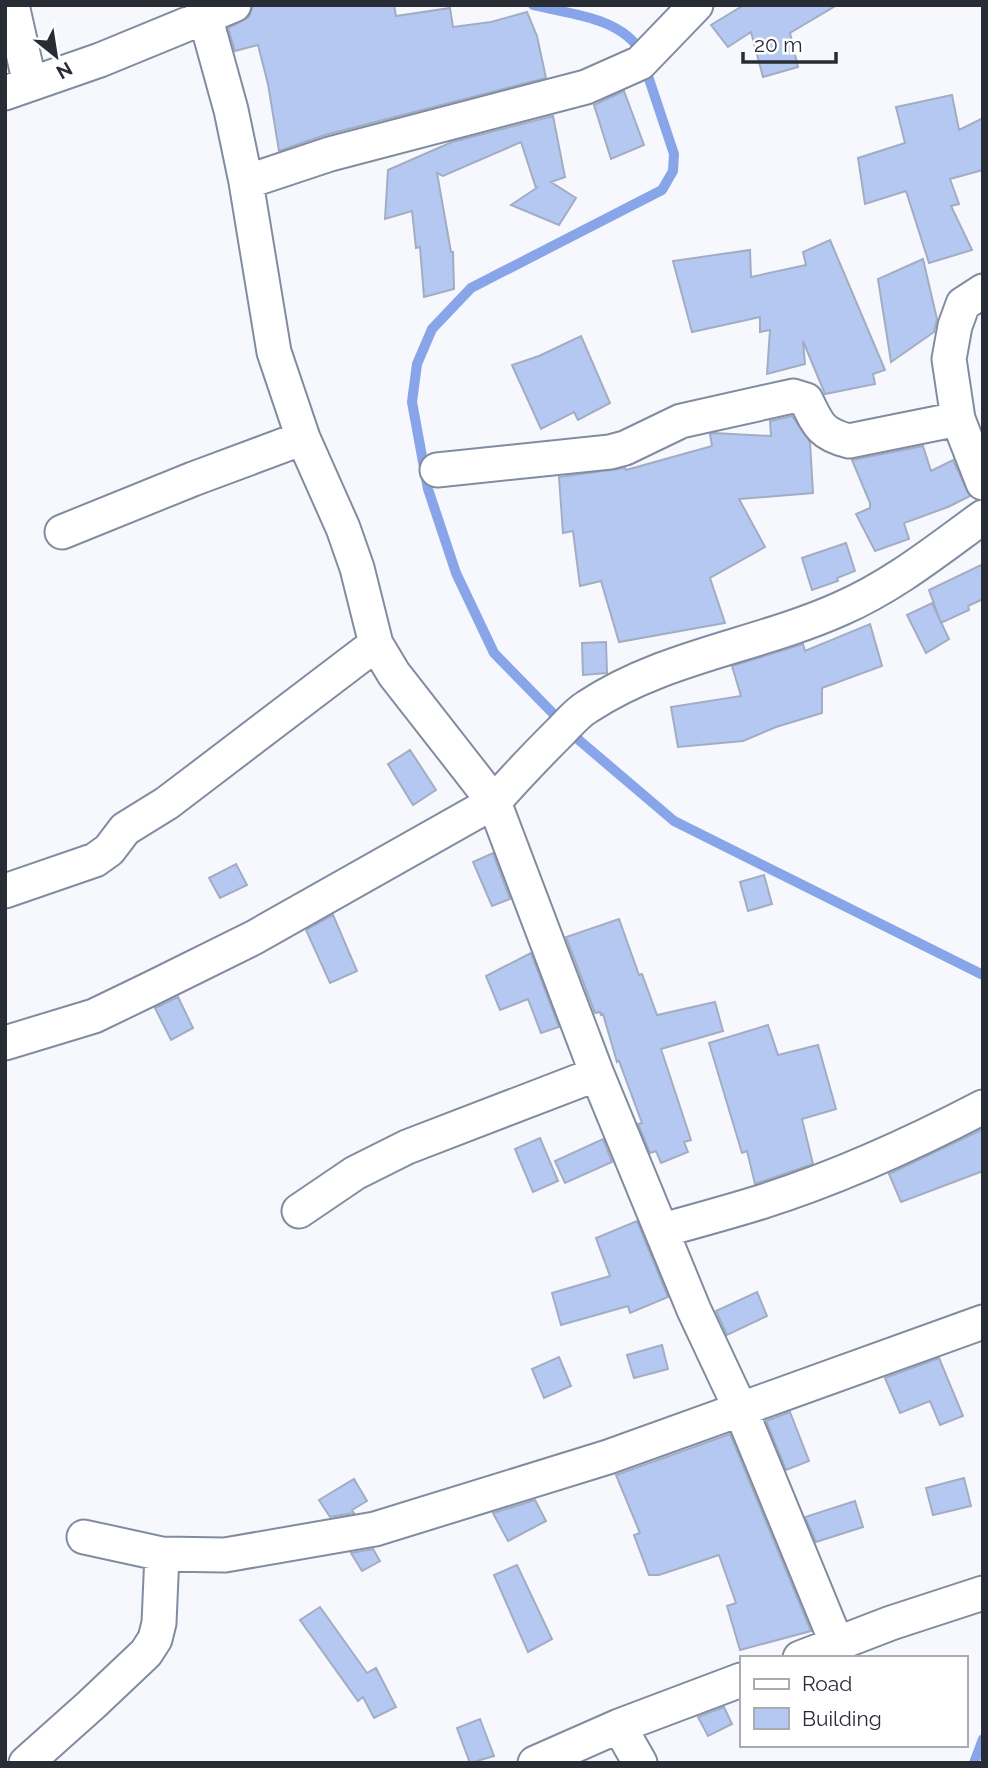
<svg xmlns="http://www.w3.org/2000/svg" width="988" height="1768" font-family="Raleway,sans-serif">
	<style>
		.lines { fill: none; stroke-linecap: round; stroke-linejoin: round }
		.stream { stroke: #87a5e8; stroke-width: 10 }
		.building { fill: #b5c8f2; stroke: #a2adc4; stroke-width: 2 }
		.minor-casing { stroke: #818ca1; stroke-width: 37 }
		.minor { stroke: #fff; stroke-width: 33 }
	</style>
	<rect width="100%" height="100%" fill="#f6f8fd"/>
	<g class="lines">
		<path class="stream" d="M 533,5 C 569,14 621,17 641,52
			M 645,67 L 674,154 L 673,171 L 662,190 L 471,288 L 432,329 L 417,364 L 412,402 L 428,489 L 456,573 L 494,653 L 580,741 L 674,821 L 983,975
			M 974,1763 L 983,1739"/>
	</g>
	<path class="building" d="M 253,5 L 394,5 L 396,16 L 450,8 L 453,27 L 491,22 L 527,12 L 537,36 L 546,78 L 325,135 L 279,151 L 268,84 L 258,45 L 235,51 L 228,28 L 249,17 Z
		M 744,5 L 837,5 L 790,33 L 798,67 L 763,77 L 751,32 L 728,47 L 711,25 Z
		M 624,91 L 644,145 L 611,159 L 594,105 Z
		M 952,95 L 959,130 L 983,118 L 983,170 L 950,179 L 959,204 L 951,206 L 972,250 L 929,263 L 906,191 L 865,204 L 858,158 L 905,143 L 896,107 Z
		M 553,116 L 565,177 L 551,182 L 576,198 L 559,225 L 511,205 L 538,187 L 536,188 L 521,142 L 443,176 L 437,173 L 451,252 L 453,252 L 454,289 L 424,297 L 420,247 L 416,248 L 412,211 L 385,219 L 388,170 L 452,142 Z
		M 830,240 L 885,370 L 873,374 L 875,384 L 825,394 L 803,341 L 805,364 L 767,374 L 770,330 L 760,332 L 760,317 L 692,332 L 673,261 L 750,250 L 751,277 L 806,265 L 803,252 Z
		M 923,259 L 937,319 L 934,332 L 891,362 L 878,279 Z
		M 581,336 L 610,403 L 578,420 L 574,412 L 541,429 L 512,365 L 539,356 Z
		M 792,416 L 810,442 L 813,493 L 739,499 L 765,547 L 710,578 L 725,623 L 619,642 L 601,581 L 580,586 L 573,531 L 563,533 L 559,477 L 625,468 L 626,470 L 712,446 L 710,434 L 714,433 L 771,436 L 770,421 Z
		M 923,446 L 931,471 L 953,460 L 970,496 L 948,507 L 904,523 L 909,539 L 875,551 L 856,514 L 870,508 L 870,503 L 852,460 Z
		M 846,543 L 855,571 L 837,578 L 838,581 L 812,590 L 802,558 Z
		M 983,564 L 983,599 L 968,606 L 969,610 L 941,623 L 929,590 Z
		M 932,603 L 949,639 L 926,653 L 907,615 Z
		M 870,624 L 882,666 L 822,688 L 822,713 L 776,727 L 743,741 L 678,747 L 671,707 L 741,696 L 732,666 L 803,644 L 805,651 Z
		M 606,642 L 607,673 L 583,675 L 582,643 Z
		M 410,750 L 436,790 L 413,805 L 388,764 Z
		M 493,853 L 510,899 L 492,906 L 473,862 Z
		M 236,864 L 247,885 L 220,898 L 209,878 Z
		M 764,875 L 772,904 L 748,911 L 740,882 Z
		M 333,915 L 357,971 L 330,983 L 306,930 Z
		M 619,919 L 639,975 L 642,974 L 657,1015 L 715,1002 L 723,1031 L 661,1049 L 691,1140 L 684,1142 L 688,1152 L 661,1163 L 656,1151 L 650,1153 L 638,1124 L 642,1123 L 619,1061 L 617,1062 L 603,1014 L 601,1015 L 600,1012 L 595,1013 L 566,937 Z
		M 531,953 L 559,1027 L 541,1033 L 528,999 L 500,1010 L 486,976 Z
		M 178,997 L 193,1028 L 171,1040 L 155,1008 Z
		M 768,1025 L 778,1055 L 818,1045 L 836,1109 L 802,1119 L 813,1164 L 755,1184 L 747,1151 L 742,1153 L 709,1043 Z
		M 983,1129 L 983,1171 L 901,1202 L 889,1174 Z
		M 540,1138 L 558,1181 L 533,1192 L 515,1149 Z
		M 603,1139 L 612,1162 L 565,1183 L 555,1161 Z
		M 637,1221 L 668,1297 L 630,1313 L 628,1306 L 561,1325 L 552,1293 L 610,1276 L 596,1238 Z
		M 757,1292 L 767,1316 L 727,1335 L 716,1311 Z
		M 662,1345 L 668,1369 L 634,1378 L 627,1355 Z
		M 559,1357 L 571,1386 L 544,1398 L 532,1369 Z
		M 939,1358 L 963,1416 L 940,1425 L 930,1401 L 900,1413 L 885,1378 Z
		M 790,1412 L 809,1461 L 786,1470 L 766,1421 Z
		M 730,1434 L 811,1631 L 740,1650 L 727,1606 L 736,1603 L 719,1555 L 659,1575 L 649,1575 L 634,1535 L 640,1533 L 616,1475 Z
		M 964,1478 L 971,1506 L 933,1515 L 926,1488 Z
		M 354,1479 L 367,1501 L 352,1510 L 354,1513 L 330,1517 L 319,1500 Z
		M 535,1500 L 546,1521 L 508,1541 L 493,1513 Z
		M 855,1501 L 863,1527 L 816,1542 L 805,1517 Z
		M 373,1549 L 380,1561 L 362,1571 L 351,1553 Z
		M 517,1565 L 552,1639 L 528,1652 L 494,1575 Z
		M 320,1607 L 367,1673 L 376,1668 L 396,1707 L 374,1718 L 363,1697 L 358,1701 L 300,1620 Z
		M 724,1707 L 732,1724 L 708,1736 L 698,1717 Z
		M 480,1719 L 494,1756 L 470,1763 L 457,1728 Z"/>
	<g class="lines">
		<g class="minor-casing">
			<path id="minor" d="M 12,5 L 30,84
				M 202,5 L 231,110 L 246,182 L 274,352 L 303,438 L 343,528 L 357,568 L 376,644 L 394,674 L 494,802 L 597,1074 L 694,1310 L 740,1408 L 837,1644
				M 5,93 L 100,60 L 234,5
				M 246,182 L 330,154 L 586,87 L 640,63 L 696,5
				M 983,291 L 963,304 L 955,326 L 949,359 L 958,419 L 983,483
				M 437,470 L 610,452 L 625,448 L 681,421 L 793,396 L 806,400 C 818,425 821,434 849,441 L 958,419
				M 62,532 L 193,479 L 303,438
				M 5,891 L 95,860 L 109,850 L 125,829 L 167,803 L 376,644
				M 5,1043 L 94,1016 L 150,989 L 255,937 L 494,802 C 515,778 537,755 560,732 C 568,724 577,713 587,707 C 664,656 757,646 840,609 C 893,586 936,551 983,517
				M 299,1211 L 355,1173 L 407,1147 L 597,1074
				M 663,1230 C 696,1221 729,1212 761,1202 C 837,1178 912,1144 983,1107
				M 84,1537 L 162,1554 L 225,1555 L 375,1529 L 608,1457 L 983,1322
				M 800,1658 L 891,1623 L 983,1593
				M 619,1726 L 640,1763
				M 26,1763 L 91,1705 L 146,1653 L 155,1639 L 159,1623 L 162,1554
				M 535,1763 L 619,1726 L 741,1680"/>
		</g>
		<use href="#minor" class="minor"/>
	</g>
	<rect width="988" height="1768" fill="none" stroke="#282c35" stroke-width="14"/>
	<rect x="740" y="1656" width="228" height="91" fill="#ffffff" stroke="#a9abae" stroke-width="2"/>
	<rect x="754" y="1679" width="35" height="10" fill="#ffffff" stroke="#a9abae" stroke-width="2"/>
	<text x="802" y="1691" font-size="21" fill="#282c35">Road</text>
	<rect x="754" y="1708" width="35" height="21" fill="#b5c8f2" stroke="#a9abae" stroke-width="2"/>
	<text x="802" y="1726" font-size="21" fill="#282c35">Building</text>
	<g transform="translate(56 56) rotate(150)" stroke="#ffffff" stroke-width="5" paint-order="stroke">
	<path d="M0-5L12 26L0 18L-12 26Z" fill="#282c35"/>
	<text y="-10" font-size="19" font-weight="bold" text-anchor="middle" fill="#282c35">N</text>
	</g>
	<path d="M743 52v10h93v-10" fill="none" stroke="#282c35" stroke-width="3.5"/>
	<text x="754" y="52" font-size="21" fill="#282c35" stroke="#ffffff" stroke-width="5" paint-order="stroke">20 m</text>
</svg>
